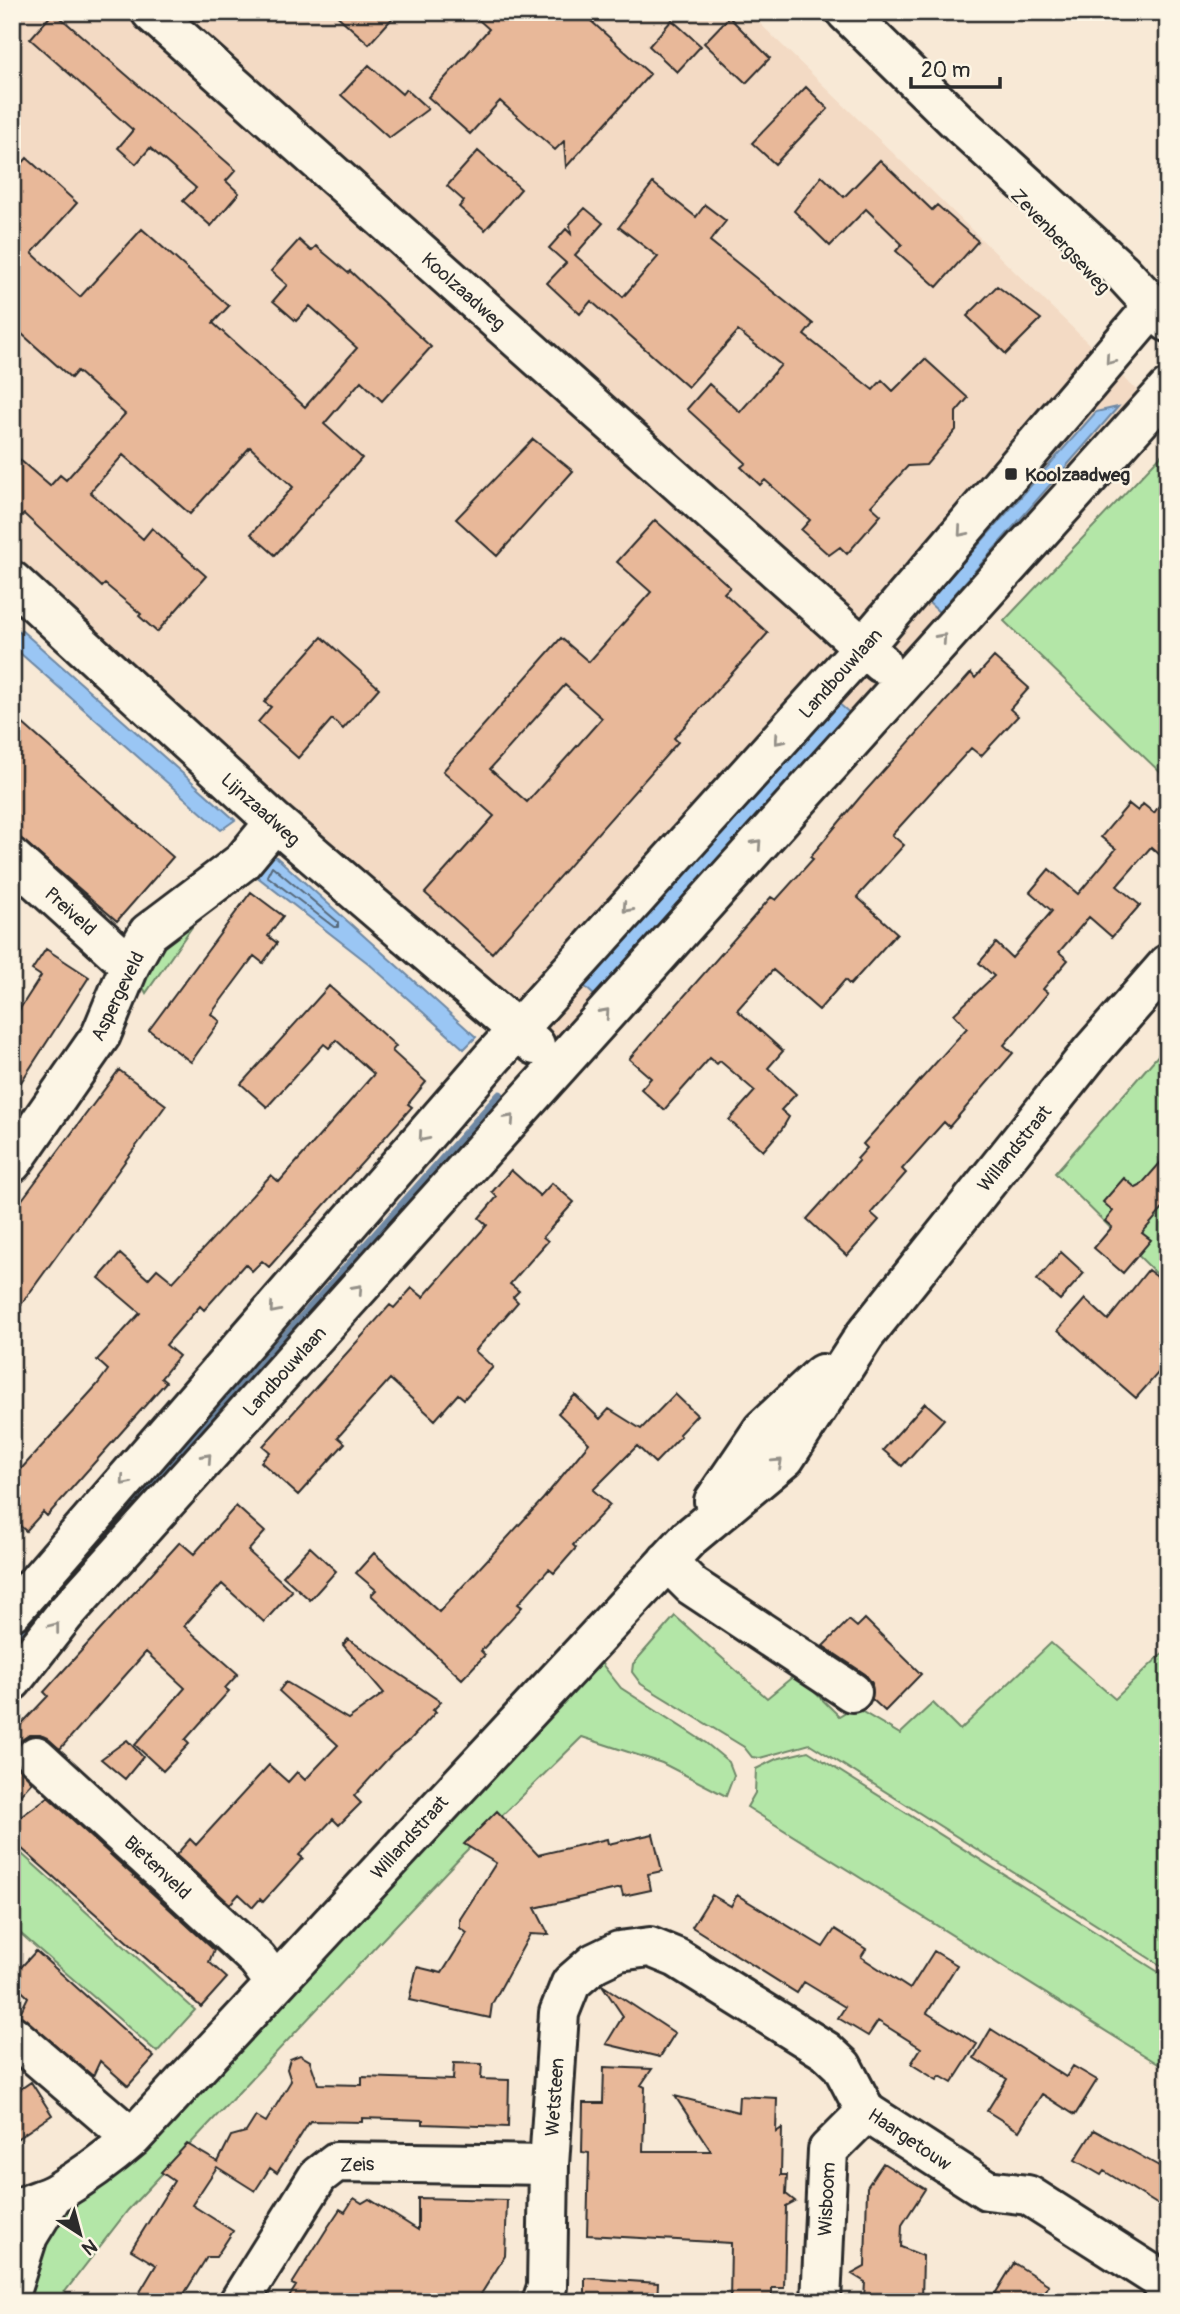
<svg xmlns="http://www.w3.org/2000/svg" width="1180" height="2314" font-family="Pangolin,sans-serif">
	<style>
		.built { fill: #f3dac4 }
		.green { fill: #b3e6a7; stroke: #6f8869; stroke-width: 2 }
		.water { fill: #9ac6f4; stroke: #6e88a4; stroke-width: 2 }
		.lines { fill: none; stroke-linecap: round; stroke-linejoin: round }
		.shore { stroke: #57697b; stroke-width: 2 }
		.stream { stroke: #6e88a4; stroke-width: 9 }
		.building { fill: #e8b899; stroke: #2b2b2b; stroke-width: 2; fill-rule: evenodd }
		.minor-casing { stroke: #2b2b2b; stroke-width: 44 }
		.minor { stroke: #fcf5e5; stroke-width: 38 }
		.oneway { stroke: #949088 }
		.poi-dot { fill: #2b2b2b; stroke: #fcf5e5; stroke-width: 2.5 }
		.labels { text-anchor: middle; stroke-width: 5; stroke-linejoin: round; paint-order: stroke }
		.street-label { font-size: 19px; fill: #2b2b2b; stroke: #fcf5e5 }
		.poi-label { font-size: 19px; font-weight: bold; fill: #2b2b2b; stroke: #fcf5e5; text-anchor: start }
	</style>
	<rect width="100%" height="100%" fill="#f8e9d6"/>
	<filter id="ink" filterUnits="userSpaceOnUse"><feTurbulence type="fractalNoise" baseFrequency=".0143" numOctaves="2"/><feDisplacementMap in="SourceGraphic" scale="14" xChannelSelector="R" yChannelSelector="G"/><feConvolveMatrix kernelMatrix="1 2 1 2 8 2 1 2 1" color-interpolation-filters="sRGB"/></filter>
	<g filter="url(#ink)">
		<path class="built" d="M 12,12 L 748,12 L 1163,416 L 565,1077 L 12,588 Z"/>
		<path class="green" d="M 1168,448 L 1168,780 L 1004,621 Z
			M 217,891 L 146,993 L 137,976 L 154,941 Z
			M 1168,1044 L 1168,1285 L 1055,1173 Z
			M 675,1616 L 767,1698 L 796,1674 L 839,1716 L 854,1707 L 900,1734 L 933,1703 L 960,1730 L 1051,1643 L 1115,1699 L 1168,1648 L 1168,1970 L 810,1744 L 760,1758 L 752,1757 L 744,1747 L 641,1684 L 632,1672 L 633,1664 Z
			M 598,1659 L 621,1688 L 706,1743 L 729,1762 L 734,1775 L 726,1796 L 662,1763 L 582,1737 L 462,1855 L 128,2210 L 57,2302 L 27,2302 L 27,2275 L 46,2226 L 171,2126 Z
			M 808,1751 L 1168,1978 L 1168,2070 L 747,1807 L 755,1793 L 756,1769 L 776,1759 Z
			M 12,1845 L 195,2010 L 157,2052 L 12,1926 Z"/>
		<path class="water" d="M 1118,407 L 939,612 L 928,602 L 1096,412 Z
			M 21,630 L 235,820 L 221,830 L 12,646 L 12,640 Z
			M 838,703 L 851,714 L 595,996 L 583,985 Z
			M 273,854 L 476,1037 L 464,1049 L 368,963 L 255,875 Z"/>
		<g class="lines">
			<path class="shore" d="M 272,866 L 338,922 L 338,927 L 334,927 L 267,876 Z"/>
			<path class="stream" d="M 12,1644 L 500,1095"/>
		</g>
		<path class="building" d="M 54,12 L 236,170 L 226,181 L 239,193 L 211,226 L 183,201 L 196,188 L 150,148 L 136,164 L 118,148 L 133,130 L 30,39 Z
			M 333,12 L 398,12 L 369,44 Z
			M 470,12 L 581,12 L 650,74 L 566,167 L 564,141 L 555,150 L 500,101 L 470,134 L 428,97 L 489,29 Z
			M 729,17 L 770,58 L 746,83 L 704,43 Z
			M 672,20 L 701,46 L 677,72 L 649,46 Z
			M 369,65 L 402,94 L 406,89 L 428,109 L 389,138 L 341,95 Z
			M 806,87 L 828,109 L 775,164 L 752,143 Z
			M 478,151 L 521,189 L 485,230 L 459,207 L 464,201 L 447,186 Z
			M 27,158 L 77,203 L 32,253 L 49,269 L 80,297 L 142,229 L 229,306 L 213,323 L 305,407 L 357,348 L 310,306 L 296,321 L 273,301 L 287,285 L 271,271 L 299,240 L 311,251 L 316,246 L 348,273 L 350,271 L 431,347 L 382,401 L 361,381 L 324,424 L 362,458 L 275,555 L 251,534 L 293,487 L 250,447 L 190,514 L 123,455 L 90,492 L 143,539 L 152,528 L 206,576 L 157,632 L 139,616 L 141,614 L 105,584 L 102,587 L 24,514 L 12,525 L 12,453 L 50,486 L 60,475 L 66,480 L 125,414 L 77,371 L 71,378 L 12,325 L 12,175 Z
			M 880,160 L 932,210 L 937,205 L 978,241 L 937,287 L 896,251 L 902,244 L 866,209 L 830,246 L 794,211 L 822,176 L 844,197 Z
			M 653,183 L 696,217 L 705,205 L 726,221 L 710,241 L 813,324 L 804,335 L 873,390 L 882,380 L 893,391 L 925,359 L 968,398 L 956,412 L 956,430 L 926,465 L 908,466 L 871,506 L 881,515 L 847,554 L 840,547 L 829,555 L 801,530 L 810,520 L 765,480 L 760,485 L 741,467 L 746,463 L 687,409 L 709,384 L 740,412 L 781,365 L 738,331 L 688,387 L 591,301 L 580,314 L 547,283 L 566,263 L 549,248 L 566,229 L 571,234 L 570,224 L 585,208 L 603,223 L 575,255 L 623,297 L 658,257 L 619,227 Z
			M 997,286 L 1041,319 L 1006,354 L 967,316 Z
			M 533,439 L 573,471 L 497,556 L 456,519 Z
			M 655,520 L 730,587 L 724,593 L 768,633 L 674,738 L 678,742 L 492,953 L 425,893 L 494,816 L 443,771 L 561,638 L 589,662 L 651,592 L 617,562 ZM 565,685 L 602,718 L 527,802 L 490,769 Z
			M 322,637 L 379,688 L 343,729 L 332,719 L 298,758 L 258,722 L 271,707 L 264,702 Z
			M 994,657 L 1029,688 L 1010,709 L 1018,716 L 981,756 L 971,748 L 892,835 L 904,845 L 857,897 L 897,933 L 850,985 L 845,980 L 819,1010 L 773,970 L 737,1010 L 783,1051 L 768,1068 L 796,1094 L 781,1110 L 789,1117 L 782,1129 L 763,1151 L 729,1120 L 755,1091 L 720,1061 L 717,1064 L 710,1058 L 664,1110 L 641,1089 L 651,1078 L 629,1059 L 771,897 L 776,900 L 813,859 L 810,857 L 861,796 L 971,673 L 975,678 Z
			M 12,714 L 173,857 L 117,921 L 12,831 Z
			M 1168,793 L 1168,862 L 1151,847 L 1117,886 L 1140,905 L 1112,937 L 1089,917 L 1059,952 L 1068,960 L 1043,989 L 1048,993 L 1004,1045 L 1013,1053 L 949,1127 L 944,1122 L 902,1169 L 906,1173 L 871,1213 L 879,1220 L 847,1256 L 807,1219 L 859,1161 L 857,1159 L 867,1148 L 863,1144 L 967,1028 L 954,1014 L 994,976 L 979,963 L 996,943 L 1012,958 L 1052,911 L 1030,892 L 1049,869 L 1078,894 L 1116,849 L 1101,837 L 1129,804 L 1138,811 L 1143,804 L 1154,813 Z
			M 251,892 L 283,916 L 268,936 L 277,943 L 263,963 L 254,956 L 225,995 L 211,1014 L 220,1021 L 191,1062 L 149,1030 Z
			M 46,949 L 89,977 L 12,1096 L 12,1021 L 41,976 L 32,970 Z
			M 329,986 L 396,1046 L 392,1051 L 426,1082 L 408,1104 L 412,1107 L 269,1267 L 262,1261 L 252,1271 L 245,1264 L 204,1310 L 200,1306 L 166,1345 L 179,1356 L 161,1378 L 166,1382 L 47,1516 L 43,1512 L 26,1531 L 12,1519 L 12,1479 L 97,1385 L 108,1370 L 97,1360 L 140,1313 L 99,1278 L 120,1254 L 148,1279 L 157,1269 L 173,1282 L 271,1175 L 279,1182 L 374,1074 L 336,1040 L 329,1048 L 324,1044 L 267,1107 L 241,1084 Z
			M 119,1070 L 166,1105 L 12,1317 L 12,1213 Z
			M 1168,1154 L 1168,1203 L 1142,1233 L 1151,1240 L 1123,1273 L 1094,1248 L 1112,1227 L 1105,1221 L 1113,1211 L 1103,1202 L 1124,1178 L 1136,1188 L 1140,1186 Z
			M 511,1170 L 540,1196 L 552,1183 L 574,1202 L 543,1237 L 548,1241 L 510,1284 L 519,1291 L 513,1297 L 518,1302 L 475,1351 L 493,1367 L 464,1399 L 458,1394 L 435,1420 L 390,1379 L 338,1437 L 345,1443 L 298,1495 L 261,1462 L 270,1452 L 263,1446 L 390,1305 L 394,1308 L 412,1288 L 423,1297 L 487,1225 L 479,1218 L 497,1197 L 492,1192 Z
			M 1061,1252 L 1084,1273 L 1060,1300 L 1037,1280 Z
			M 1148,1270 L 1168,1285 L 1168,1353 L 1161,1360 L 1166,1364 L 1136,1398 L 1058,1330 L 1085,1299 L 1108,1320 Z
			M 675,1394 L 697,1415 L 679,1434 L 681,1436 L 655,1463 L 637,1446 L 593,1490 L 610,1505 L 573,1545 L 576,1548 L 554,1573 L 549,1569 L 518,1604 L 522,1607 L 481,1651 L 485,1655 L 462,1679 L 371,1595 L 376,1590 L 356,1573 L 374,1553 L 439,1612 L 543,1499 L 589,1443 L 558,1413 L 575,1395 L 600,1419 L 609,1409 L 641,1429 Z
			M 925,1403 L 944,1419 L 902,1466 L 883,1450 Z
			M 236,1506 L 265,1532 L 248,1551 L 292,1591 L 264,1622 L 222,1584 L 184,1626 L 238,1674 L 225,1688 L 229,1691 L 185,1740 L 189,1744 L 163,1771 L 135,1745 L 185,1688 L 146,1652 L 60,1749 L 40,1735 L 29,1735 L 19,1742 L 15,1752 L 15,1762 L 32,1782 L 12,1804 L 12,1734 L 48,1696 L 44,1692 L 180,1542 L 194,1554 Z
			M 310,1547 L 336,1571 L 310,1600 L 283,1576 Z
			M 865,1619 L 921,1674 L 885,1711 L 872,1699 L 872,1683 L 865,1674 L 823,1646 L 849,1620 L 857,1627 Z
			M 348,1639 L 441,1702 L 433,1710 L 436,1712 L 410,1740 L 393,1753 L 354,1796 L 361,1803 L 339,1825 L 333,1819 L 299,1855 L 303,1858 L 263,1902 L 260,1899 L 253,1907 L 239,1894 L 230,1904 L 176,1855 L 190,1839 L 196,1845 L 269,1765 L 288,1782 L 297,1772 L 305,1780 L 338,1745 L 279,1691 L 286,1682 L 348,1719 L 384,1693 L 343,1645 Z
			M 127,1740 L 143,1757 L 125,1779 L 101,1759 Z
			M 48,1797 L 214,1950 L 209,1962 L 227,1978 L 201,2007 L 12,1840 L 12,1823 Z
			M 497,1811 L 538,1855 L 607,1839 L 608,1844 L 653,1834 L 662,1871 L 648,1874 L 651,1890 L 623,1896 L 621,1888 L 535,1908 L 549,1935 L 530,1934 L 492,2004 L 490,2018 L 409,2000 L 417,1967 L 442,1973 L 467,1933 L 460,1928 L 460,1919 L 496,1863 L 464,1844 Z
			M 712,1895 L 731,1906 L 737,1895 L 823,1947 L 835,1929 L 866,1949 L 861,1957 L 910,1989 L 934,1951 L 957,1965 L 927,2013 L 977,2044 L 952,2083 L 940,2076 L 937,2080 L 911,2064 L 921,2048 L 878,2021 L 868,2036 L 838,2018 L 845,2007 L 804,1982 L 797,1993 L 692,1927 Z
			M 36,1951 L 154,2057 L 128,2086 L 100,2061 L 93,2076 L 19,2015 L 28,1997 L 12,1982 L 12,1977 Z
			M 602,1985 L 675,2033 L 660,2057 L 606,2044 L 623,2016 Z
			M 991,2029 L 1066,2077 L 1073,2066 L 1097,2080 L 1075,2115 L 1042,2094 L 1019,2131 L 987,2111 L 1007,2079 L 974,2058 Z
			M 300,2055 L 310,2061 L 318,2084 L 362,2085 L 362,2077 L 453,2080 L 454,2063 L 482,2064 L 481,2079 L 509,2080 L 508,2127 L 423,2124 L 423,2120 L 362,2118 L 362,2122 L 310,2121 L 277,2173 L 270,2168 L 255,2191 L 217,2167 L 192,2205 L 233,2231 L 216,2257 L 207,2257 L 179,2302 L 134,2302 L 156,2265 L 131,2250 L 174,2181 L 161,2172 L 187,2144 L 218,2162 L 231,2136 L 246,2132 L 256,2116 L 266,2122 L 291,2081 L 287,2069 L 290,2059 Z
			M 604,2067 L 652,2069 L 641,2085 L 645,2087 L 643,2151 L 711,2151 L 675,2096 L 738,2112 L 739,2096 L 777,2098 L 776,2132 L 782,2128 L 781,2175 L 787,2175 L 786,2194 L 795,2201 L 786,2206 L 784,2288 L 772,2288 L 772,2302 L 730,2302 L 731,2243 L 587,2235 L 589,2153 L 582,2152 L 583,2103 L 603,2103 Z
			M 31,2082 L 52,2115 L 12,2142 L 12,2095 Z
			M 1094,2130 L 1168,2171 L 1168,2211 L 1104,2171 L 1101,2175 L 1075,2160 Z
			M 883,2163 L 925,2189 L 902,2225 L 901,2247 L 923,2256 L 922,2302 L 864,2299 L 865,2282 L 852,2274 L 865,2267 L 867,2187 Z
			M 354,2198 L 362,2203 L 369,2199 L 418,2230 L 418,2198 L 507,2200 L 505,2256 L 476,2302 L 286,2302 L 296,2286 L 292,2284 L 328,2227 L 340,2209 L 345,2212 Z
			M 1014,2263 L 1049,2285 L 1039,2302 L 990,2302 Z
			M 585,2278 L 658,2283 L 657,2302 L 585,2302 Z"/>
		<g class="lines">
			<g class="minor-casing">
				<path id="minor" d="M 151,12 L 881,663
					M 846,12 L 961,125 L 1121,271 L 1168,322
					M 12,581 L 275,822 L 535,1045
					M 12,858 L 130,965
					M 12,1163 L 101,1035 L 130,965 L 148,933 L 242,862 L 275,822
					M 714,1501 L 763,1429 L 822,1374
					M 667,1561 L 692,1586 L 852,1692
					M 12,1611 L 492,1058 L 863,647 L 1153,307
					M 12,1681 L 65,1614 L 1168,389
					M 36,1756 L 257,1959 L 275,1983
					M 12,2035 L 132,2138
					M 12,2213 C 26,2202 42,2201 56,2193 C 83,2177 109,2158 132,2138 L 689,1538 L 785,1458 L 865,1335 L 1090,1053 L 1168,964
					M 12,2286 L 28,2236 L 53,2195
					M 239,2302 L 318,2176 L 336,2162 L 549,2165
					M 542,2302 L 547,2287 L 549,2165 L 559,2013 L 571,1983 L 594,1963 L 619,1951 L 650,1947 L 677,1958 L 826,2051 L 842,2066 L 866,2112 L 987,2190 L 1028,2195 L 1158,2278 L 1168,2294
					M 821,2302 L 828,2150 L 866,2112"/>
			</g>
			<use href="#minor" class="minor"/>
		</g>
		<defs><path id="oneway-chevron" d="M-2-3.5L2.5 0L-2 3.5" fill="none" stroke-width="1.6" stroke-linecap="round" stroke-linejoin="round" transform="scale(1.75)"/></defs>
		<g class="oneway">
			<use href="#oneway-chevron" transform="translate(1110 360) rotate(131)"/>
			<use href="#oneway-chevron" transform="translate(962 532) rotate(131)"/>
			<use href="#oneway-chevron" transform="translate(942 638) rotate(-48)"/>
			<use href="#oneway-chevron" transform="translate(779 740) rotate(132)"/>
			<use href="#oneway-chevron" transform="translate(757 844) rotate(-48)"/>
			<use href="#oneway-chevron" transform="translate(627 908) rotate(132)"/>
			<use href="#oneway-chevron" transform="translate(605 1013) rotate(-48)"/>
			<use href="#oneway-chevron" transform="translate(510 1119) rotate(-48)"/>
			<use href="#oneway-chevron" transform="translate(423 1137) rotate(131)"/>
			<use href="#oneway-chevron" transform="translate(358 1289) rotate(-48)"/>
			<use href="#oneway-chevron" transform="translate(274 1309) rotate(131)"/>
			<use href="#oneway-chevron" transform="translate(207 1458) rotate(-48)"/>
			<use href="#oneway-chevron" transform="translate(778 1463) rotate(-43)"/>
			<use href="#oneway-chevron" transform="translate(125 1481) rotate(131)"/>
			<use href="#oneway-chevron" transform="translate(55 1627) rotate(-52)"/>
		</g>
	</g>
	<rect class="poi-dot" x="1004" y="467" width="14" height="14" rx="3.5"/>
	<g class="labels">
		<g class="street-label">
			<text transform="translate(1061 241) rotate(47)" y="7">Zevenbergseweg</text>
			<text transform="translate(464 291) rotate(42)" y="7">Koolzaadweg</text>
			<text transform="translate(840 673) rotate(-48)" y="7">Landbouwlaan</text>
			<text transform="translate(261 809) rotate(42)" y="7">Lijnzaadweg</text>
			<text transform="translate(71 911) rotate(42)" y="7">Preiveld</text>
			<text transform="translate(117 996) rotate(-64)" y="7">Aspergeveld</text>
			<text transform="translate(1014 1148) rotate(-51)" y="7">Willandstraat</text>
			<text transform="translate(284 1371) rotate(-48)" y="7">Landbouwlaan</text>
			<text transform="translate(409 1837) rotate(-48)" y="7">Willandstraat</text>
			<text transform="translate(158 1867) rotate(43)" y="7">Bietenveld</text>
			<text transform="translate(554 2097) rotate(-86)" y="7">Wetsteen</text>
			<text transform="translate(910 2139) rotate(34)" y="7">Haargetouw</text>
			<text transform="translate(357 2164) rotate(-3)" y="7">Zeis</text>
			<text transform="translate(826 2199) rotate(-87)" y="7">Wisboom</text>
		</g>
		<g class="poi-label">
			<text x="1025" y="481">Koolzaadweg</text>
		</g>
	</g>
	<rect width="1180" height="2314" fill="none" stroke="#fcf5e5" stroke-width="42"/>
	<rect x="21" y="21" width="1138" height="2272" fill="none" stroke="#2b2b2b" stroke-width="2.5" filter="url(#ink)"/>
	<g transform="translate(80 2234) rotate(144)" stroke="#fcf5e5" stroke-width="5" paint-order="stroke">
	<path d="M0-5L12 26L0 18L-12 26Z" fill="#2b2b2b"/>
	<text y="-10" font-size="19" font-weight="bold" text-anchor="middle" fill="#2b2b2b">N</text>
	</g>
	<path d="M911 77v10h89v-10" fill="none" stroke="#2b2b2b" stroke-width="3.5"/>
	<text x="921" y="77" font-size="21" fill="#2b2b2b" stroke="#fcf5e5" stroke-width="5" paint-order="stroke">20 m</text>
</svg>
